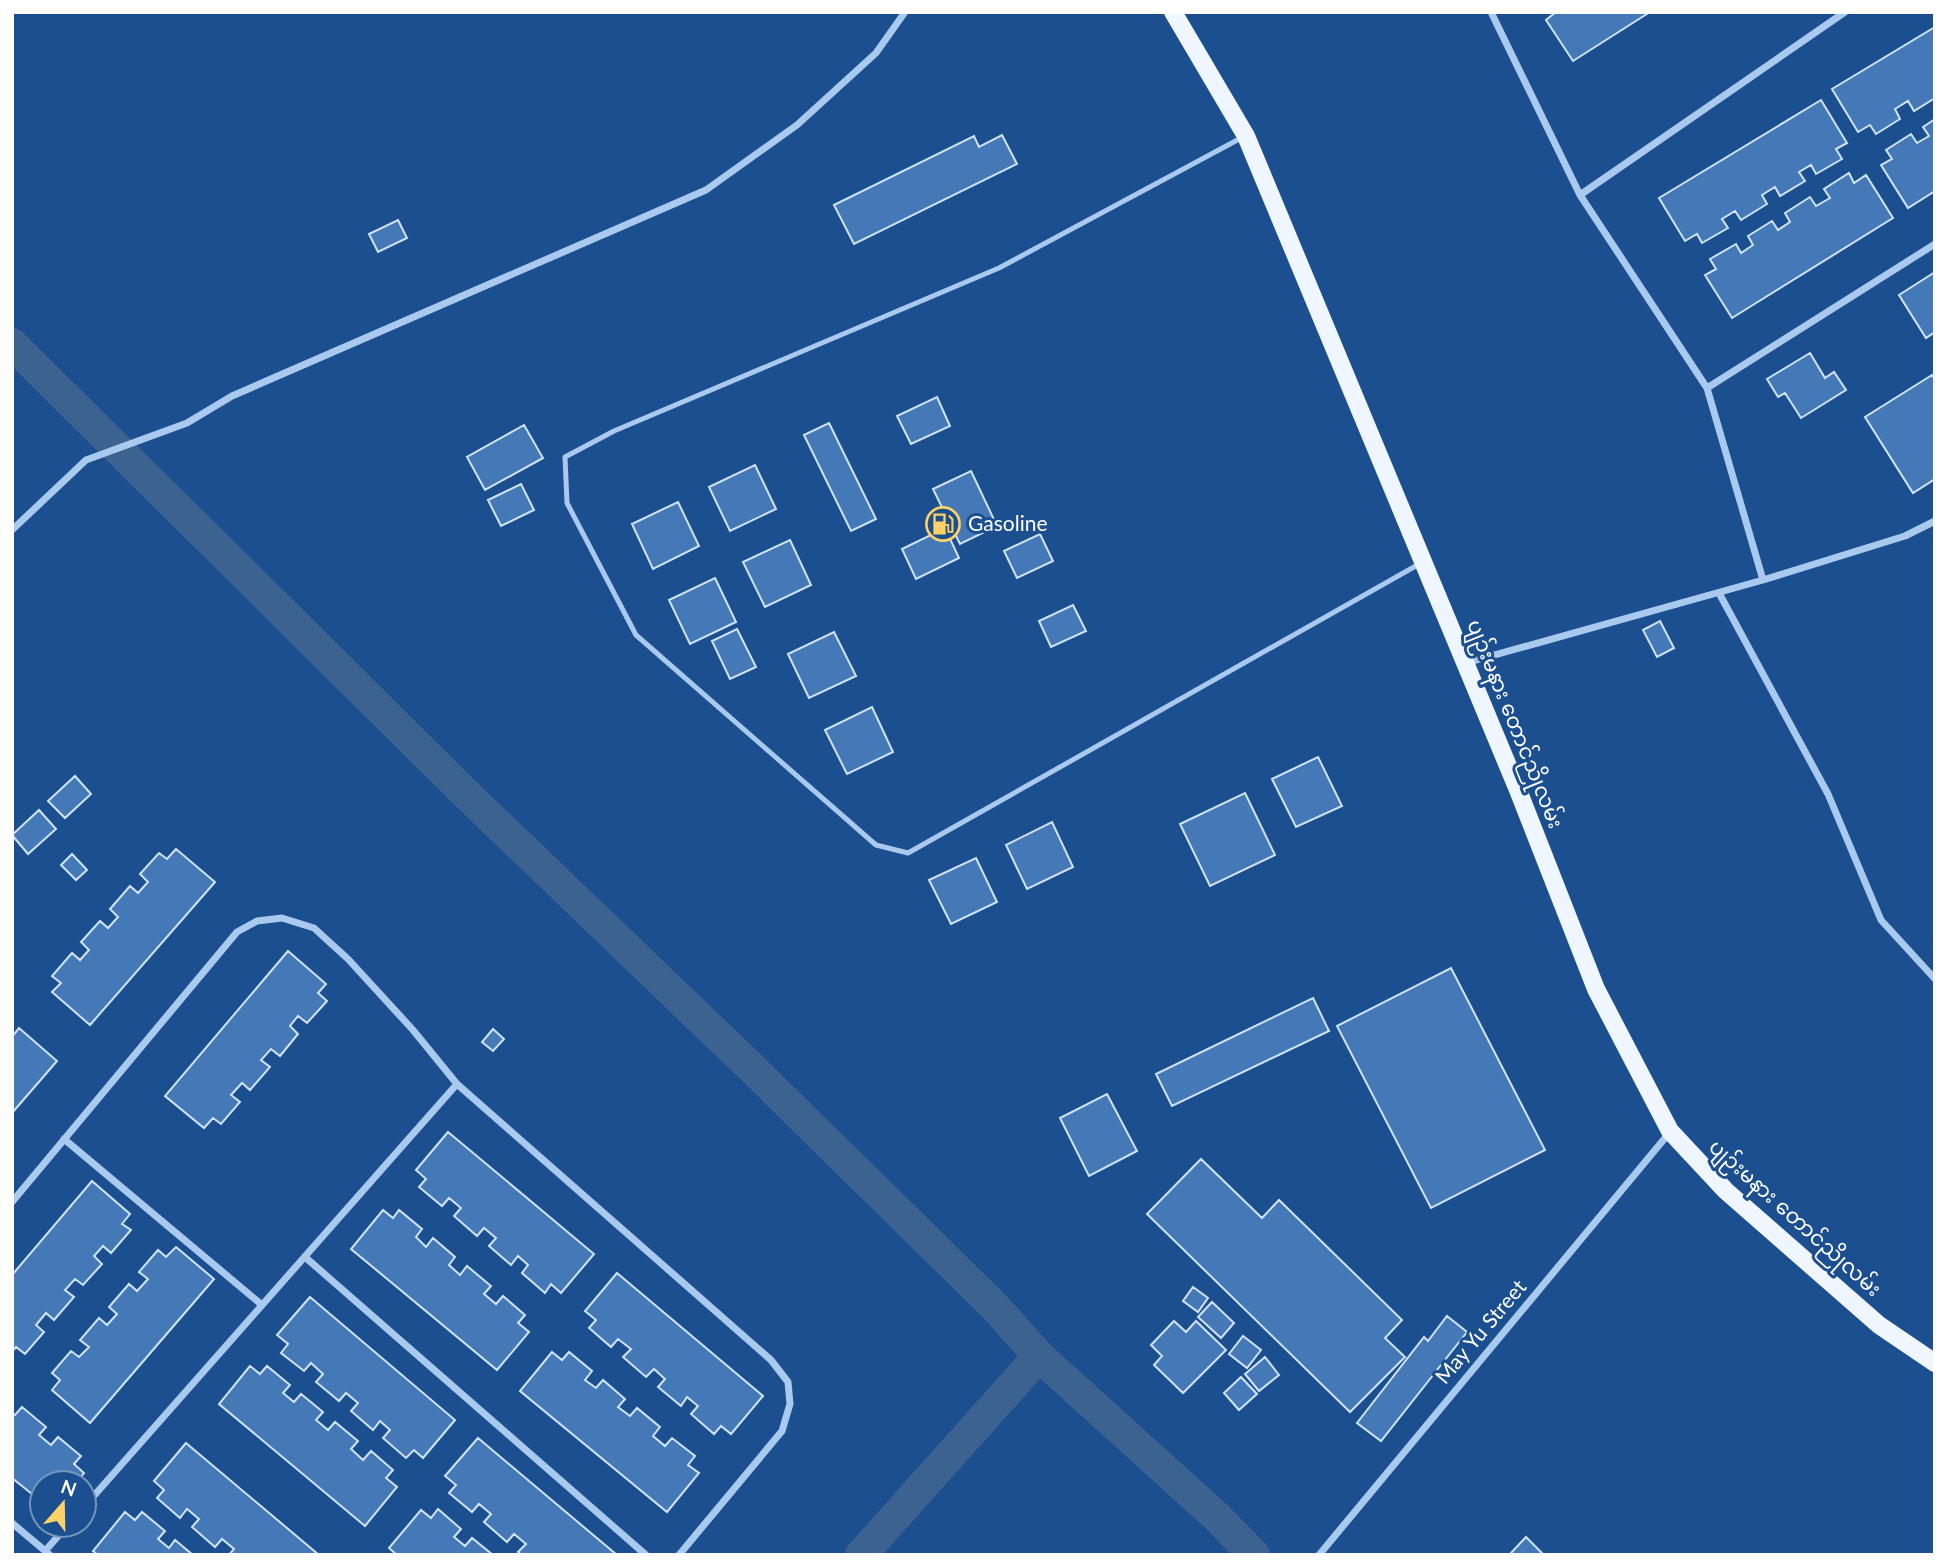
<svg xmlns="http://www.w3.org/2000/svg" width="1947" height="1567" font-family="Lato,'Noto Sans Myanmar',sans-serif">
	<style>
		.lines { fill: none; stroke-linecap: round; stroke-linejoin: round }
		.canal { stroke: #3c6290; stroke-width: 32 }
		.building { fill: #4478b7; stroke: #cfe3fa; stroke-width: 2 }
		.lane { stroke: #a9c9ee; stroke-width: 5 }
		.street { stroke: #a9c9ee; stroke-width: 7 }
		.primary { stroke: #f0f6ff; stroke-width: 18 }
		.labels { text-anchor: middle; stroke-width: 6; stroke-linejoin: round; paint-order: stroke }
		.poi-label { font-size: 21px; fill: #fff; stroke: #1b4f8f; text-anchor: start }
		.street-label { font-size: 21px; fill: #fff; stroke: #1b4f8f }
	</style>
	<rect width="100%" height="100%" fill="#1b4f8f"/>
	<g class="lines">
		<path class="canal" d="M 12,344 L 462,790 L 759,1075 L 995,1307 L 1039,1356 L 1217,1517 L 1254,1555
			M 861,1555 L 1039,1356"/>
	</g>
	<path class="building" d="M 1650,12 L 1573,61 L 1546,20 L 1556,12 Z
		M 1935,27 L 1935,98 L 1914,111 L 1908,101 L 1895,109 L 1900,119 L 1876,134 L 1870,125 L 1858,132 L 1832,89 Z
		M 1821,100 L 1847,143 L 1836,149 L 1842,159 L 1816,174 L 1811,165 L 1799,172 L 1805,181 L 1780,196 L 1775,187 L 1762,195 L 1767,204 L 1741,220 L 1735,211 L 1722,219 L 1728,228 L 1702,243 L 1697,234 L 1685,241 L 1659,198 Z
		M 1935,119 L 1935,191 L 1908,208 L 1881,165 L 1892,159 L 1886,150 L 1911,134 L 1917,143 L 1929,136 L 1923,127 Z
		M 1002,135 L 1017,164 L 854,244 L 834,205 L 974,136 L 979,147 Z
		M 1849,173 L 1854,183 L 1866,175 L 1893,218 L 1732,318 L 1705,275 L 1716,269 L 1710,259 L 1736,244 L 1741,253 L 1753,245 L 1748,236 L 1772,221 L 1778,230 L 1790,222 L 1785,213 L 1810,197 L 1816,206 L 1830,198 L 1824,189 Z
		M 398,220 L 407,238 L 378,252 L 369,234 Z
		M 1935,272 L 1935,332 L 1926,338 L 1899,295 Z
		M 1810,353 L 1825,378 L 1834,372 L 1846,390 L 1801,418 L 1785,393 L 1778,397 L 1767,379 Z
		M 1932,375 L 1935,379 L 1935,479 L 1913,493 L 1865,417 Z
		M 937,397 L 950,426 L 911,444 L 897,416 Z
		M 829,423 L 876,519 L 851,531 L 804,435 Z
		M 524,425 L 543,458 L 485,490 L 467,457 Z
		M 755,465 L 776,509 L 730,531 L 709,487 Z
		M 971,471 L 997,526 L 960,544 L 933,489 Z
		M 521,484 L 534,510 L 501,526 L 488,500 Z
		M 678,502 L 699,546 L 653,569 L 632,524 Z
		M 945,528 L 959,558 L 916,579 L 902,549 Z
		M 1040,534 L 1053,561 L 1017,578 L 1004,551 Z
		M 790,540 L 811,585 L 765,607 L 743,562 Z
		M 715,578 L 736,622 L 690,644 L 669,600 Z
		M 1073,605 L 1086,631 L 1051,647 L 1039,621 Z
		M 1660,621 L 1674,648 L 1657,657 L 1643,630 Z
		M 737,629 L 756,667 L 730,679 L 712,641 Z
		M 834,632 L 856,676 L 809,698 L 788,654 Z
		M 872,707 L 893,752 L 847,774 L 825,730 Z
		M 1318,757 L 1342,806 L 1296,827 L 1272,779 Z
		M 75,776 L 91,794 L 65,818 L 48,801 Z
		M 1245,793 L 1275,855 L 1210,886 L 1180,824 Z
		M 39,810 L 56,829 L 28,854 L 12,835 Z
		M 1052,822 L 1073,867 L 1027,889 L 1006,845 Z
		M 176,849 L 215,882 L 90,1025 L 52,992 L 61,983 L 52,976 L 72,953 L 80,960 L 89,950 L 81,942 L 100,921 L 108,928 L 118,917 L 110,909 L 130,886 L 138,893 L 148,882 L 140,874 L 159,853 L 167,859 Z
		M 72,854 L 87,870 L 76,880 L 61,865 Z
		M 976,858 L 997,902 L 951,924 L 929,880 Z
		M 288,951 L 326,984 L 318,993 L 327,1001 L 307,1023 L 298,1016 L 290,1026 L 298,1034 L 280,1056 L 271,1049 L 261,1060 L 270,1067 L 250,1090 L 242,1083 L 231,1095 L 240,1102 L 221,1124 L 213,1118 L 204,1128 L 165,1096 Z
		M 1451,968 L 1545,1150 L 1431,1208 L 1337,1026 Z
		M 1313,998 L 1329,1031 L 1172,1106 L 1156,1074 Z
		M 19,1028 L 57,1061 L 12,1113 L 12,1037 Z
		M 493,1029 L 504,1039 L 493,1051 L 482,1042 Z
		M 1107,1094 L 1137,1151 L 1089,1176 L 1060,1118 Z
		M 448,1132 L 594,1254 L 561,1293 L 551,1284 L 545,1293 L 522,1273 L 528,1265 L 518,1256 L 511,1265 L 489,1246 L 496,1238 L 484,1228 L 477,1236 L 454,1216 L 461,1208 L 449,1198 L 442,1206 L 419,1187 L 426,1179 L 416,1170 Z
		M 1201,1159 L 1262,1218 L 1279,1200 L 1402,1320 L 1385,1338 L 1405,1357 L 1350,1412 L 1147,1214 Z
		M 92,1181 L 130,1214 L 122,1224 L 131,1230 L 111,1253 L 103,1246 L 94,1256 L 102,1264 L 83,1285 L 75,1279 L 65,1290 L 74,1297 L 54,1320 L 46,1313 L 36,1325 L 44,1332 L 25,1354 L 16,1347 L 12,1352 L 12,1275 Z
		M 383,1210 L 393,1218 L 399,1210 L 422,1229 L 416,1237 L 426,1247 L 433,1238 L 455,1257 L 449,1265 L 460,1275 L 467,1266 L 491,1286 L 484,1294 L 496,1304 L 503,1296 L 525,1315 L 518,1323 L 529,1332 L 497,1370 L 351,1249 Z
		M 176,1247 L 214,1279 L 90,1423 L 52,1390 L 60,1380 L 52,1373 L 71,1351 L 79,1357 L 89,1347 L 80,1340 L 99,1318 L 107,1325 L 117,1314 L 109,1307 L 129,1284 L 137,1291 L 148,1279 L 139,1272 L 158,1250 L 166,1257 Z
		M 617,1273 L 763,1396 L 731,1434 L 721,1426 L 714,1434 L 691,1414 L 698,1406 L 687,1397 L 681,1406 L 658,1387 L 665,1379 L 654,1369 L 646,1377 L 623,1357 L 631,1349 L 618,1339 L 611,1347 L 589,1328 L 596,1320 L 585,1311 Z
		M 1193,1287 L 1208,1298 L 1198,1312 L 1183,1301 Z
		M 310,1297 L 455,1420 L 423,1458 L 414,1450 L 406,1458 L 383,1438 L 390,1430 L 380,1421 L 373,1430 L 351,1411 L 358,1403 L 346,1393 L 339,1401 L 316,1382 L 323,1374 L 311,1363 L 304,1371 L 281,1353 L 288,1344 L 277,1335 Z
		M 1212,1302 L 1234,1323 L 1221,1338 L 1198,1317 Z
		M 1447,1316 L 1467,1332 L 1381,1441 L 1357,1423 L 1424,1337 L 1428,1341 Z
		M 1174,1321 L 1186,1332 L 1196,1321 L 1226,1350 L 1183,1393 L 1154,1365 L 1162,1356 L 1151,1345 Z
		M 1243,1336 L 1261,1350 L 1247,1368 L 1229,1354 Z
		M 552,1352 L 562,1360 L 569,1352 L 592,1371 L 585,1380 L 596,1388 L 603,1380 L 625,1399 L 618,1407 L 630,1416 L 637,1408 L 660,1427 L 653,1436 L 665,1446 L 672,1438 L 695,1456 L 688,1465 L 699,1473 L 667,1512 L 520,1391 Z
		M 1265,1357 L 1279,1375 L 1259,1391 L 1245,1374 Z
		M 250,1366 L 260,1374 L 267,1366 L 290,1385 L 283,1393 L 294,1402 L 301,1394 L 323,1412 L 316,1420 L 328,1430 L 335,1422 L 358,1441 L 351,1449 L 363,1460 L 371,1451 L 393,1470 L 386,1478 L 397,1487 L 365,1526 L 219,1404 Z
		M 1241,1377 L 1257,1394 L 1239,1410 L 1224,1393 Z
		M 22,1407 L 46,1427 L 39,1435 L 51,1445 L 58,1437 L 81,1456 L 74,1464 L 84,1473 L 76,1483 L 42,1483 L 42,1502 L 12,1478 L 12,1413 L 15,1415 Z
		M 478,1438 L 617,1555 L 522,1555 L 518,1552 L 526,1544 L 514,1534 L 507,1542 L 484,1522 L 491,1514 L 479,1504 L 472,1512 L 449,1493 L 456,1485 L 445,1476 Z
		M 186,1443 L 319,1555 L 229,1555 L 234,1549 L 222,1539 L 215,1547 L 192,1527 L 199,1519 L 187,1509 L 180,1518 L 157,1498 L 164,1490 L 154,1481 Z
		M 438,1509 L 461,1529 L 454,1537 L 465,1546 L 472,1538 L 493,1555 L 397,1555 L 389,1548 L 421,1510 L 431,1518 Z
		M 125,1512 L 135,1520 L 142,1512 L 165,1531 L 158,1539 L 169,1548 L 175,1540 L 193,1555 L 98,1555 L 93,1551 Z
		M 1526,1537 L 1544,1555 L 1509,1555 Z"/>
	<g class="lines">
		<path class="lane" d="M 1243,137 L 999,268 L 614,431 L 565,457 L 567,503 L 636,635 L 876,845 L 908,853 L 1421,563"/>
		<path class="street" d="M 1491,12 L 1580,195 L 1707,388 L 1763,580
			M 1580,195 L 1845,12
			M 1707,388 L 1935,244
			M 12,530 L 86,460 L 187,423 L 232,396 L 706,190 L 797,125 L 876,53 L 905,12
			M 1719,593 L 1828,794 L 1881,920 L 1935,979
			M 1466,663 L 1763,580 L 1905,536 L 1935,521
			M 64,1139 L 262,1305
			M 12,1202 L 237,932 L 257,921 L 282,918 L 314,928 L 348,959 L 413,1030 L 457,1084 L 771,1360 L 788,1382 L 790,1404 L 782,1431 L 679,1555
			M 305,1257 L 646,1555
			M 84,1507 L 457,1084
			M 12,1523 L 50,1555
			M 45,1551 L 68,1525
			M 1319,1555 L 1670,1132"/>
		<path class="primary" d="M 1173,12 L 1246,136 L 1518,790 L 1596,989 L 1670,1131 L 1726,1191 L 1879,1325 L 1935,1363"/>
	</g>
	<defs>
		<g id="fuel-ring" transform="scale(1.75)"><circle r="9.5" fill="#1b4f8f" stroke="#ffd166" stroke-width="1.5"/><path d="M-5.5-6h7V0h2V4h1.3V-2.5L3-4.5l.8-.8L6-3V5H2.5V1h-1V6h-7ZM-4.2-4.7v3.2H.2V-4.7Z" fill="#ffd166"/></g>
	</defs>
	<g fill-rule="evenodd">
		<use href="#fuel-ring" x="943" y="524"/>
	</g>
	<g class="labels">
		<g class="poi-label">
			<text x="968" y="531">Gasoline</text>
		</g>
		<g class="street-label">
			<text transform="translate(1515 724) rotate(68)" y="7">ပျဉ်းမနား တောင်ညိုလမ်း</text>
			<text transform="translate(1795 1218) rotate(42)" y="7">ပျဉ်းမနား တောင်ညိုလမ်း</text>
			<text transform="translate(1481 1332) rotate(-50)" y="7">May Yu Street</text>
		</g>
	</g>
	<rect width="1947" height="1567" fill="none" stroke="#ffffff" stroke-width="28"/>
	<g transform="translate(63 1504) rotate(20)"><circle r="33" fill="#1b4f8f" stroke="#7695bc" stroke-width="2"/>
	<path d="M0-5L12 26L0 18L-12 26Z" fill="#ffd166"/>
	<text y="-10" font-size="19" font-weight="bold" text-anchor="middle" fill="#ffffff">N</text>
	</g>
</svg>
